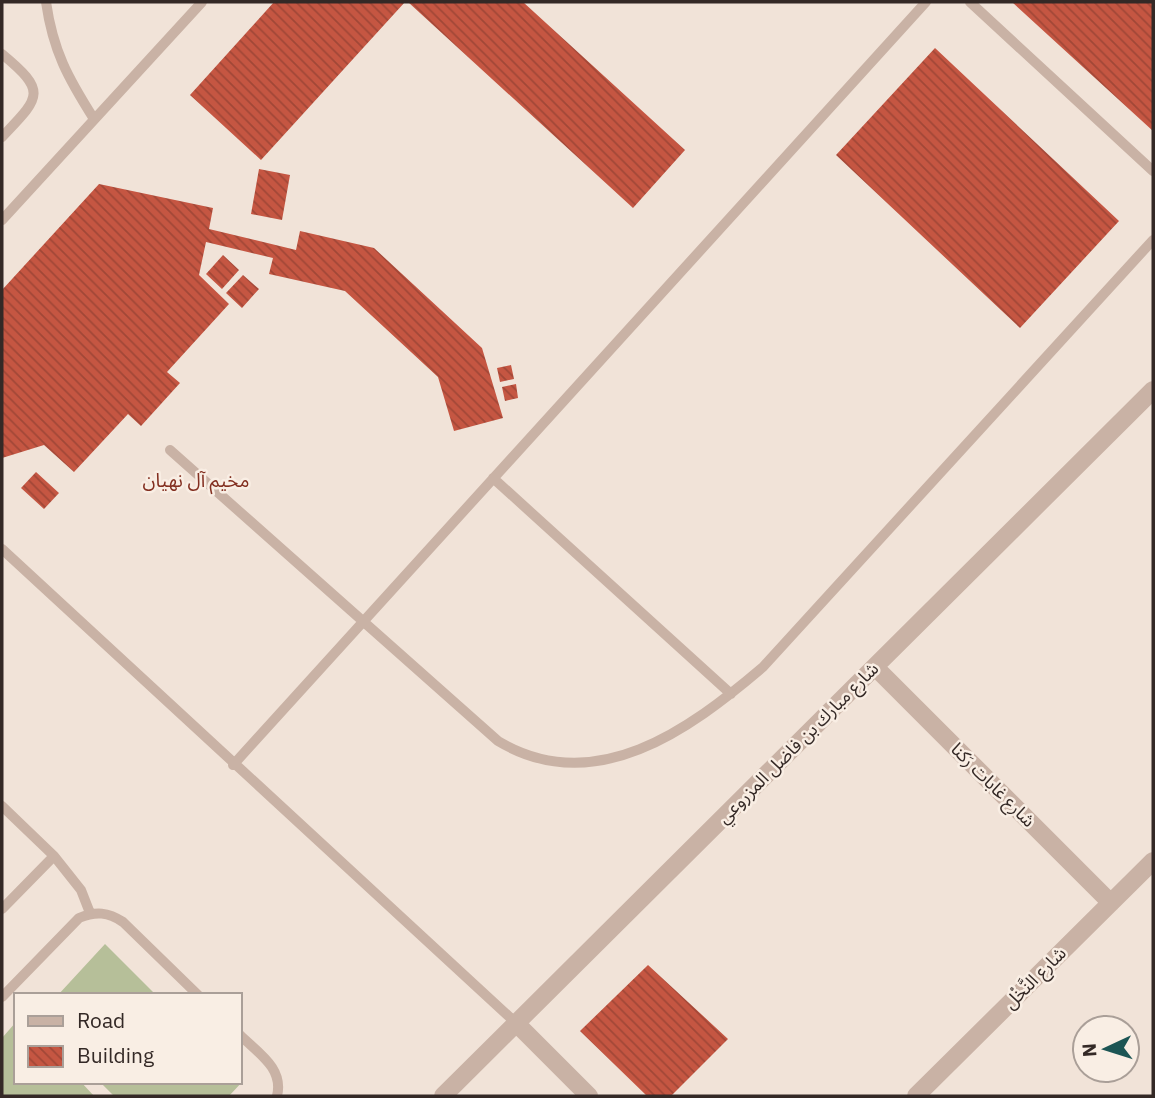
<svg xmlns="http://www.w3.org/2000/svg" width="1155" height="1098" font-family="'IBM Plex Sans','Noto Sans Arabic',sans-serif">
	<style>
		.garden { fill: #b6bf99 }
		.building { fill: url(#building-back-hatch) }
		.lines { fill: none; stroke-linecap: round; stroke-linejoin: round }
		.lane { stroke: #c9b2a5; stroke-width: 10 }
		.street { stroke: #c9b2a5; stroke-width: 18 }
		.labels { text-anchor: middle; stroke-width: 5; stroke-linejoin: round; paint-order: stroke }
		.street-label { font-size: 18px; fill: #342926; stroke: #f9eee4 }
		.neighbourhood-label { font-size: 19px; fill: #832f20; stroke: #f9eee4 }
	</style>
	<defs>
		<pattern id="building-back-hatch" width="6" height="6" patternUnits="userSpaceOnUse" patternTransform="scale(1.75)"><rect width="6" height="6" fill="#c55642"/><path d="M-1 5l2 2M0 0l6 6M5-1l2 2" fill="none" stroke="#a14737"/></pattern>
	</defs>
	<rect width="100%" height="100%" fill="#f1e3d8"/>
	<path class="garden" d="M 105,944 L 156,995 L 58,995 Z
		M 16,1022 L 16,1082 L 81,1082 L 94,1096 L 2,1096 L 2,1038 Z
		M 240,1078 L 243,1081 L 229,1096 L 114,1096 L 100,1082 L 240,1082 Z"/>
	<path class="building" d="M 274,2 L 405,2 L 261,160 L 190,95 Z
		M 408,2 L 523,2 L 685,150 L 633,208 Z
		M 1012,2 L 1153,2 L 1153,131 Z
		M 935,48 L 1119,221 L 1020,328 L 836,155 Z
		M 259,169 L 290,175 L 282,220 L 251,214 Z
		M 99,184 L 213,208 L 209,229 L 296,250 L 300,231 L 374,248 L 482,348 L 503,418 L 454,431 L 438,377 L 345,291 L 269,274 L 273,258 L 206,242 L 199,275 L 229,304 L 167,372 L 180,383 L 141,426 L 128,414 L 74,472 L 44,445 L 2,458 L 2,290 Z
		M 223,255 L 239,270 L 222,289 L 206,274 Z
		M 243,275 L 259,289 L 242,308 L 226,293 Z
		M 511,365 L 514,379 L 500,382 L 497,368 Z
		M 516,384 L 518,398 L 505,401 L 502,387 Z
		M 36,472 L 59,493 L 44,509 L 21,488 Z
		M 648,965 L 728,1039 L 671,1096 L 647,1096 L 580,1031 Z"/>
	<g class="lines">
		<path class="lane" d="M 46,2 C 53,51 68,78 94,119
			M 970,2 L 1153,171
			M 2,54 C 48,92 40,97 2,137
			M 2,220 L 202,2
			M 170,450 L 498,741 C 595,799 689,730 763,667 L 1153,240
			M 493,478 L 731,694
			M 2,549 L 516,1023
			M 233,765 L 926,2
			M 2,806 L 54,856 L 81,890 L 90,913
			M 2,909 L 54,856
			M 2,997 L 79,918 C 96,911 108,912 123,922 L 198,995
			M 240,1035 C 258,1053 284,1068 277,1096"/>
		<path class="street" d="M 875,667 L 1111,903
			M 516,1023 L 589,1096
			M 443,1096 L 1153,390
			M 916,1096 L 1153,861"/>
	</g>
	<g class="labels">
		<g class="street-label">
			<text transform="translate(798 743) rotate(-45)" y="6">شارع مبارك بن فاضل المزروعي</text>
			<text transform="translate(993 785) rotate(45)" y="6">شارع غابات رَكنا</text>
			<text transform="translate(1035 978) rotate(-45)" y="6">شارع النَّخْل</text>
		</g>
		<g class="neighbourhood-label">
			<text x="196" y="487">مخيم آل نهيان</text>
		</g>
	</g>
	<rect width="1155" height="1098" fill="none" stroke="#342926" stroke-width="7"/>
	<rect x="14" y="993" width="228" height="91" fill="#f9eee4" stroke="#aa9f98" stroke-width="2"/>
	<rect x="28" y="1016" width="35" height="10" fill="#c9b2a5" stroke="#aa9f98" stroke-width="2"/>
	<text x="77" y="1028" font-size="21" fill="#342926">Road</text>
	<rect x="28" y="1046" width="35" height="21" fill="url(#building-back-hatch)" stroke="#aa9f98" stroke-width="2"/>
	<text x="77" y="1063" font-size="21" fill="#342926">Building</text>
	<g transform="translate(1106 1049) rotate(266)"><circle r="33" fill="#f9eee4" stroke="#aa9f98" stroke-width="2"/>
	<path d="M0-5L12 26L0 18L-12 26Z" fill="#1c5554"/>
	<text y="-10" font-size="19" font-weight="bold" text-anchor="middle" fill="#342926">N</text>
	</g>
</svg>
